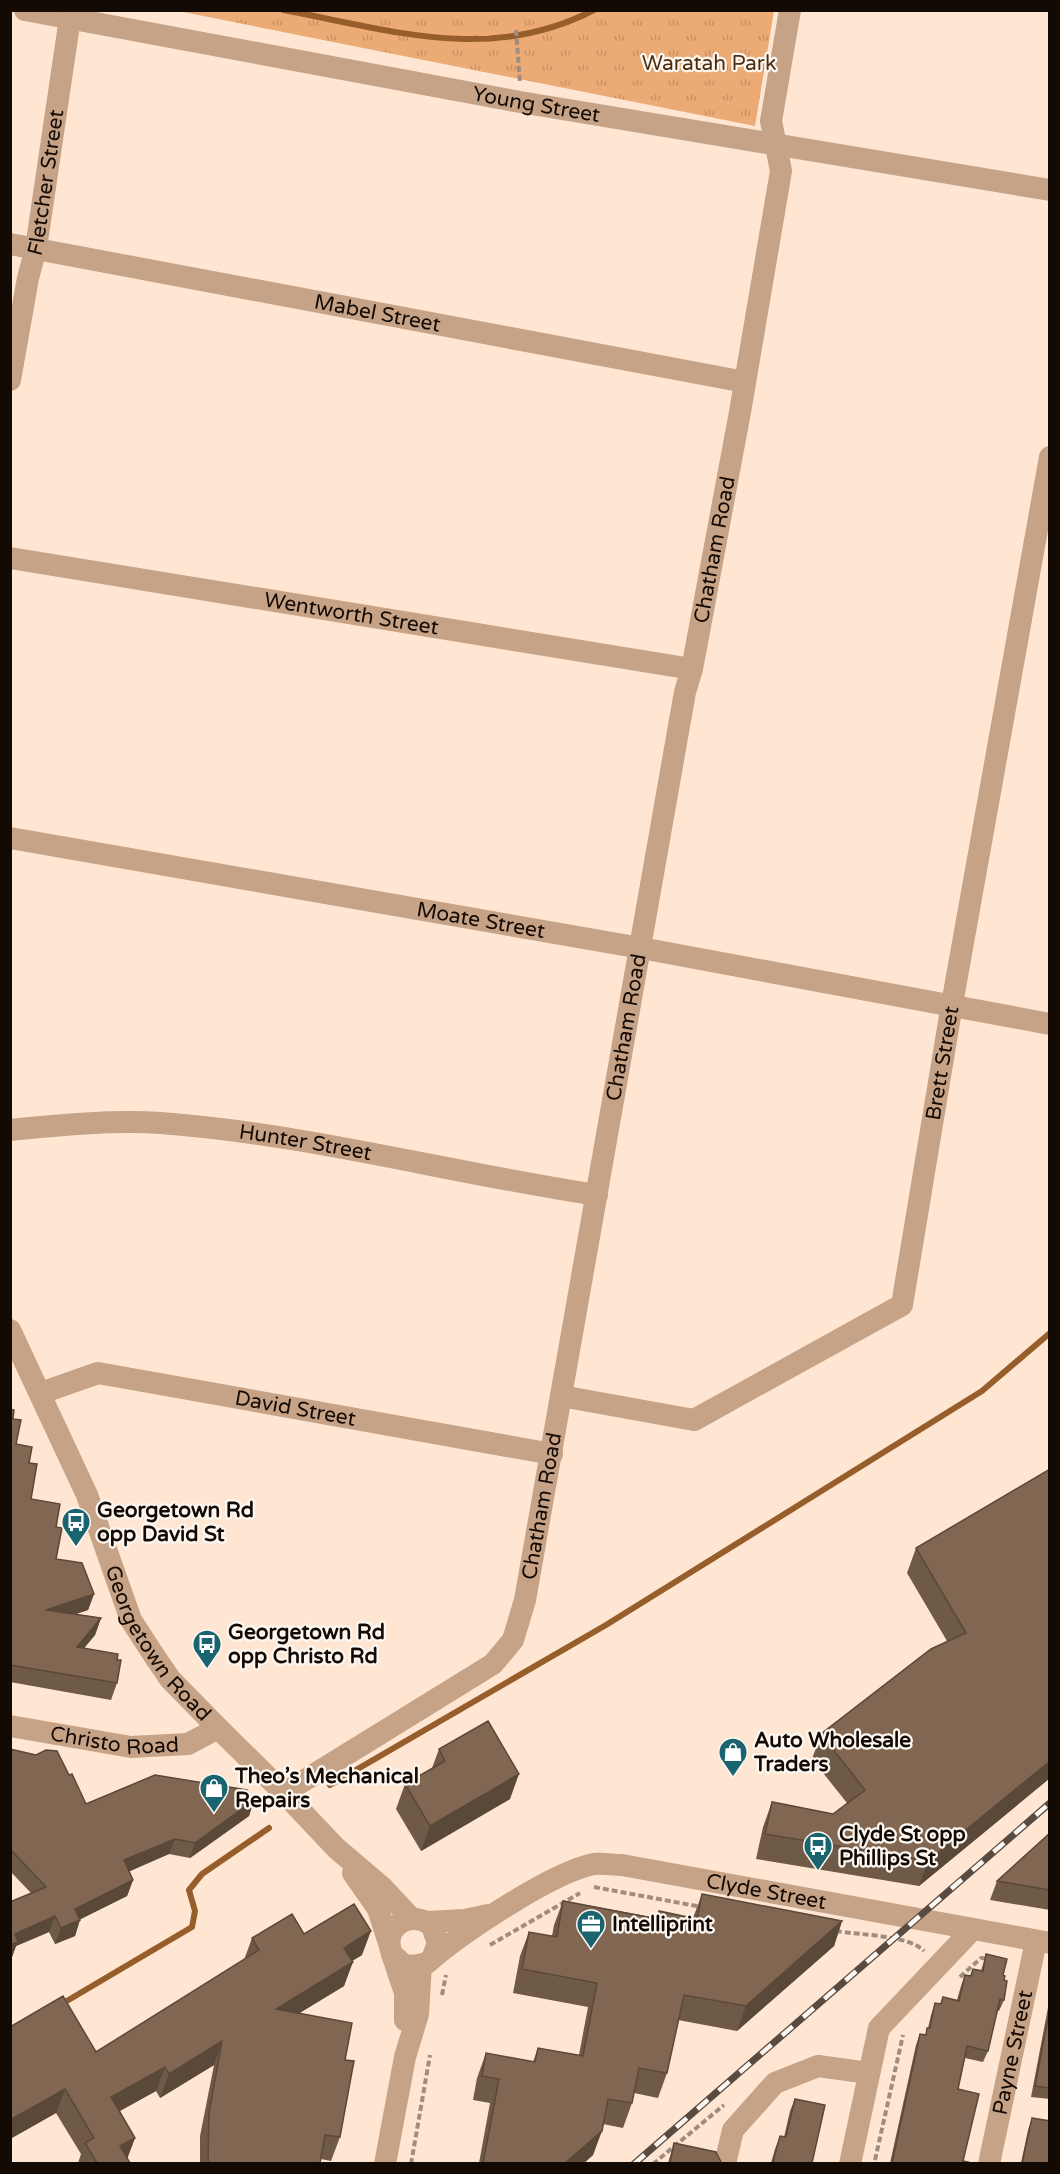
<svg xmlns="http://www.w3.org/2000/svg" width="1060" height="2174" font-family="'Varela Round',sans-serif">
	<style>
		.park { fill: url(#park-tufts) }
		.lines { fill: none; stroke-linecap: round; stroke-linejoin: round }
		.stream { stroke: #975d2a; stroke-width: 6 }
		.path { stroke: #9f8d7f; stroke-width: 4; stroke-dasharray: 6 3; stroke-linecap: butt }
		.minor { stroke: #c6a286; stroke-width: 22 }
		.rail-casing { stroke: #594b41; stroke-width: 7 }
		.rail { stroke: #fdf7f2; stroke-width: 4.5; stroke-dasharray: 14; stroke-linecap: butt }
		.wall { fill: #6f5947 }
		.shaded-wall { fill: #5a4839 }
		.building { fill: #816752; stroke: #5a4839; stroke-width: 1.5 }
		.labels { text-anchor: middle; stroke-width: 4.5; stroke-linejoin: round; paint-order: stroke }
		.park-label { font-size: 21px; fill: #4d2d10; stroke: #fdf7f2 }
		.street-label { font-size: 21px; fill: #140a04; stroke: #fdf7f2 }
		.poi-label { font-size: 21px; font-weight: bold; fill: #140a04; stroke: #fdf7f2; text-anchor: start }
	</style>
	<defs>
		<pattern id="park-tufts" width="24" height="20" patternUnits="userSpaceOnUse" patternTransform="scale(1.5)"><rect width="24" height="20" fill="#ecab75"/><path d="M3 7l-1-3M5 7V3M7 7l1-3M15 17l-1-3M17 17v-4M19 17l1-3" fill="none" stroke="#ca9264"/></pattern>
	</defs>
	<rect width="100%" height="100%" fill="#fee6d3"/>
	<path class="park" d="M 178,11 L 774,11 L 755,126 Z"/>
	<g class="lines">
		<path class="stream" d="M 283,10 C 392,30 489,64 594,10
			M 330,1785 L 606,1625 L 982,1391 L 1050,1333
			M 60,2005 L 192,1927 L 195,1911 L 189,1890 L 202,1874 L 269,1828"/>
		<path class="path" d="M 516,30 L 520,83
			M 594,1887 L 702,1907
			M 836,1931 C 858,1935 909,1935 924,1951
			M 490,1945 L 580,1893
			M 960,1977 L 981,1958 L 989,1959
			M 442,1995 L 446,1975
			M 875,2160 L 903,2035
			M 411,2164 L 430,2055
			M 653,2164 L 724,2105"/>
		<g class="minor">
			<path id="s1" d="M 25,10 L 520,102 L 1050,190"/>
			<path id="s2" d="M 10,244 L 745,382"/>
			<path id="s3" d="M 10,380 L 28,278 L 36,248 L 70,18"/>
			<path id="s4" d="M 10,558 L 692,669"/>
			<path id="s5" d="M 10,838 L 641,948 L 1050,1024"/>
			<path id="s6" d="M 10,1130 C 59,1125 111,1120 161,1123 C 308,1134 451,1173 597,1195"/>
			<path id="s7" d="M 10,1330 L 87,1495 L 131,1620 L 153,1654 L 170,1679 L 218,1728 L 284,1793 L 336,1848 L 383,1888 L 411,1918"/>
			<path id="s8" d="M 41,1393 L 98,1373 L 552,1454"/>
			<path id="s9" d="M 561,1396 L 694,1420 L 902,1305 L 952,1004 L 1050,457"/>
			<path id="s10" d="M 10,1726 L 131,1747 L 188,1744 L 218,1728"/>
			<path id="s11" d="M 284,1793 L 493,1664 L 513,1640 L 525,1600 L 685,692 L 692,669 L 740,412 L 781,171 L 771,121 L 790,10"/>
			<path d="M 353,1873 L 378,1909 L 389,1943"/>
			<path d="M 427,1922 L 465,1920 L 488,1915"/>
			<path d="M 392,1954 L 405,1993 L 405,2020"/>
			<path id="s12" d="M 432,1959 L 438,1943 L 432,1926 C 411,1908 381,1927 392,1954 L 404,1965 L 415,1966 L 427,1963 C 460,1934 552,1872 594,1864 C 603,1863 613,1865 622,1865 L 1050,1943"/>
			<path d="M 385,2164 L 405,2057 L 418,2014 L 421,1965"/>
			<path d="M 725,2164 L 733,2130 L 775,2083 L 818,2066 L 869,2073"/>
			<path d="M 850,2164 L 879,2028 L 973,1929"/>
			<path id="s13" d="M 989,2164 L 1036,1941"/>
		</g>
		<g class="rail-casing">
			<path id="rail" d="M 634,2164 L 1050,1803"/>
		</g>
		<use href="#rail" class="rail"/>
	</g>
	<path class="wall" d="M 10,1409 L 16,1444 L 29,1463 L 31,1499 L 56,1527 L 56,1559 L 94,1594 L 88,1610 L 76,1614 L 101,1618 L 95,1635 L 84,1648 L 117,1660 L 117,1683 L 111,1700 L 10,1682 Z
		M 1050,1469 L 1050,1778 L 919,1886 L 756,1859 L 763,1827 L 772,1802 L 833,1814 L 847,1803 L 812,1759 L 821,1734 L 947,1641 L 907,1573 L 916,1548 Z
		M 10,1749 L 69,1775 L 86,1804 L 254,1800 L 249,1816 L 190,1858 L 169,1854 L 129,1871 L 133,1880 L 127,1896 L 80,1919 L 75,1936 L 55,1944 L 49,1932 L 16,1946 L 12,1957 L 10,1958 L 10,1902 L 31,1893 L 10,1871 Z
		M 439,1749 L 510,1799 L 421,1851 L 396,1809 L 405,1784 L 432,1768 Z
		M 1050,1833 L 1050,1910 L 990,1900 L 997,1881 Z
		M 702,1894 L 842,1921 L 834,1946 L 737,2031 L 678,2020 L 667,2073 L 658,2098 L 634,2093 L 632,2103 L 623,2128 L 603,2124 L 593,2155 L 584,2163 L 479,2163 L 490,2103 L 473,2100 L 477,2078 L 486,2053 L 533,2062 L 538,2048 L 579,2055 L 588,2007 L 513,1993 L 520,1956 L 529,1932 L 552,1936 L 554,1925 L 563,1901 L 657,1918 L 659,1911 L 693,1918 Z
		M 304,1934 L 362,1955 L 352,1961 L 344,1986 L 299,2013 L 345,2060 L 340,2137 L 331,2161 L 321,2159 L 320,2163 L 200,2163 L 200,2136 L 214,2065 L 160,2098 L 156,2091 L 120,2111 L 135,2138 L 127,2158 L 130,2163 L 78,2163 L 81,2154 L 56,2113 L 10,2139 L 96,2052 L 244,1960 L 252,1938 Z
		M 986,1954 L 1003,1975 L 1004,1980 L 1004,2000 L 999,2011 L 997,2010 L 988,2051 L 983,2062 L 965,2058 L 958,2089 L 963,2161 L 967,2163 L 890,2163 L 916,2045 L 920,2034 L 925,2035 L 928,2028 L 931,2015 L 935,2003 L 940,2004 L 943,1997 L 957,2000 L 961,1986 L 965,1975 L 970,1976 L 973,1969 L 981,1971 Z
		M 1050,1997 L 1050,2099 L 1031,2097 Z
		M 795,2099 L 812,2163 L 771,2163 L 775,2149 L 780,2136 L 784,2137 L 790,2111 Z
		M 1032,2118 L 1050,2163 L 1021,2163 L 1028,2130 Z
		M 674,2143 L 720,2163 L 668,2163 Z"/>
	<path class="shaded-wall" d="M 94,1594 L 88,1610 L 40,1626 L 46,1610 Z
		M 101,1618 L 95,1635 L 71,1664 L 77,1647 Z
		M 1050,1761 L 1050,1778 L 919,1886 L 928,1861 Z
		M 519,1774 L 510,1799 L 421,1851 L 430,1826 Z
		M 254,1800 L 249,1816 L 190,1858 L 195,1843 Z
		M 175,1839 L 169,1854 L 119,1876 L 124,1860 Z
		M 133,1880 L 127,1896 L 71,1924 L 80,1920 L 75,1936 L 55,1944 L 61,1928 L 75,1909 Z
		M 55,1916 L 49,1932 L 16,1946 L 12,1957 L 10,1958 L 10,1945 L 15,1934 Z
		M 842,1921 L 834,1946 L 737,2031 L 746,2006 Z
		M 371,1931 L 362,1955 L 335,1971 L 344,1948 Z
		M 353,1962 L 344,1986 L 267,2033 L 276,2009 Z
		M 222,2041 L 214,2065 L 160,2098 L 169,2074 Z
		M 165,2067 L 156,2091 L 103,2120 L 111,2097 Z
		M 65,2089 L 56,2113 L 10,2139 L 10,2120 Z
		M 602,2131 L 593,2155 L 584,2163 L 565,2163 Z
		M 135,2138 L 126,2162 L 120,2146 Z"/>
	<path class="building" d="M 10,1409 L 14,1410 L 13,1419 L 21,1420 L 16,1444 L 32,1447 L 29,1463 L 37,1464 L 31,1499 L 60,1504 L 56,1527 L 62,1528 L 56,1559 L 82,1563 L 94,1594 L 46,1610 L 101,1618 L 77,1647 L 118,1654 L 117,1660 L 121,1660 L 117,1683 L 10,1665 Z
		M 1050,1469 L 1050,1761 L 928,1861 L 765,1834 L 772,1802 L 833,1814 L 865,1790 L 821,1734 L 931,1649 L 966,1633 L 916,1548 Z
		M 488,1721 L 519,1774 L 430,1826 L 405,1784 L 445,1761 L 439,1749 Z
		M 10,1749 L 36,1755 L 46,1750 L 57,1751 L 69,1775 L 72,1774 L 86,1804 L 155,1775 L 247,1790 L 254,1800 L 195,1843 L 175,1839 L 124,1860 L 133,1880 L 75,1909 L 80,1920 L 61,1928 L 55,1916 L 15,1934 L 18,1942 L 10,1945 L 10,1902 L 46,1887 L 10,1849 Z
		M 1050,1833 L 1050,1890 L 997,1881 Z
		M 702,1894 L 842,1921 L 746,2006 L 684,1995 L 667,2073 L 639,2068 L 632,2103 L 608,2099 L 602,2131 L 565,2163 L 483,2163 L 499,2079 L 482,2076 L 486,2053 L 535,2062 L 538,2048 L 583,2056 L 597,1983 L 522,1969 L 529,1932 L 557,1937 L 563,1901 L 658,1919 L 659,1911 L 697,1919 Z
		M 354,1904 L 371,1931 L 344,1948 L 353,1962 L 276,2009 L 352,2023 L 345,2060 L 354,2061 L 340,2137 L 325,2135 L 320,2163 L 208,2163 L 209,2113 L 222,2041 L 169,2074 L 165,2067 L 111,2097 L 135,2138 L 120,2146 L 130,2163 L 97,2163 L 85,2143 L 94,2138 L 65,2089 L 10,2120 L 10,2027 L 63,1996 L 96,2052 L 259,1950 L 252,1938 L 292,1914 L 304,1934 Z
		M 986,1954 L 1007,1959 L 1003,1975 L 1005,1976 L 1004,1980 L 1007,1981 L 1004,2000 L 1000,1999 L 988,2051 L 967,2046 L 958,2089 L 979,2094 L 963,2161 L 968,2162 L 967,2163 L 892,2163 L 920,2034 L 926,2035 L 927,2028 L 930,2028 L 935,2003 L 941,2004 L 943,1997 L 959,2001 L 965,1975 L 971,1976 L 973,1969 L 983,1971 Z
		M 1050,2008 L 1050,2088 L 1035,2086 Z
		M 795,2099 L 825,2105 L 812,2163 L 777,2163 L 773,2162 L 780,2136 L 786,2137 Z
		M 1032,2118 L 1050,2121 L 1050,2163 L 1022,2163 Z
		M 674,2143 L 716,2152 L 721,2162 L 720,2163 L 670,2163 Z"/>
	<defs>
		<g id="bus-pin" transform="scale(1.5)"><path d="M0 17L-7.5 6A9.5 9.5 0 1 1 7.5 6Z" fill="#19646f" stroke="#fdf7f2"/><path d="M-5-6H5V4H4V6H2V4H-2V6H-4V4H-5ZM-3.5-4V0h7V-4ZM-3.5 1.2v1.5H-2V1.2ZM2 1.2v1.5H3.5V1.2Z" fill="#fff"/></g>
		<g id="shop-pin" transform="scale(1.5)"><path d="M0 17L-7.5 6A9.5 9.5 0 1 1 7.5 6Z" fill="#19646f" stroke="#fdf7f2"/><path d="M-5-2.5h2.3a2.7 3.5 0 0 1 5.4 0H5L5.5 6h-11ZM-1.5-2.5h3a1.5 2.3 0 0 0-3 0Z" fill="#fff"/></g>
		<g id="office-pin" transform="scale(1.5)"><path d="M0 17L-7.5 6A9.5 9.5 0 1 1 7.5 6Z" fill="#19646f" stroke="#fdf7f2"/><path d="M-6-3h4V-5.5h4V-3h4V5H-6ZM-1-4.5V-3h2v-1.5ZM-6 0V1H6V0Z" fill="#fff"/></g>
	</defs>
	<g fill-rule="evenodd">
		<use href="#bus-pin" x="76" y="1522"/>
		<use href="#bus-pin" x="207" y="1644"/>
		<use href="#shop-pin" x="733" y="1752"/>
		<use href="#shop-pin" x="214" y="1788"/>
		<use href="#bus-pin" x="818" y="1846"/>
		<use href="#office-pin" x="591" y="1924"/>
	</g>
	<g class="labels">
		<g class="park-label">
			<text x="709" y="70">Waratah Park</text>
		</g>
		<g class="street-label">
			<text dy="7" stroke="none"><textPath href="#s1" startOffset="520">Young Street</textPath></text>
			<text dy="7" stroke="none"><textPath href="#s3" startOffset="201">Fletcher Street</textPath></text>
			<text dy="7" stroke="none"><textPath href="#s2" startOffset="374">Mabel Street</textPath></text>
			<text dy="7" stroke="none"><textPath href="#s11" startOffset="1386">Chatham Road</textPath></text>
			<text dy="7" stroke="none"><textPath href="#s4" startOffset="346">Wentworth Street</textPath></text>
			<text dy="7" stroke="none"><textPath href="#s5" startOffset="478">Moate Street</textPath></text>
			<text dy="7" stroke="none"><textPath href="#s11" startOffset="900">Chatham Road</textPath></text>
			<text dy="7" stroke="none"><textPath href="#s9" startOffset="618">Brett Street</textPath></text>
			<text dy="7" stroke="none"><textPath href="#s6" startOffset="297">Hunter Street</textPath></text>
			<text dy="7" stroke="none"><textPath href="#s8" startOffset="261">David Street</textPath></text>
			<text dy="7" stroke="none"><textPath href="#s11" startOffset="414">Chatham Road</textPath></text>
			<text dy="7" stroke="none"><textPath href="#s7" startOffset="348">Georgetown Road</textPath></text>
			<text dy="7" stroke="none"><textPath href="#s10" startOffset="106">Christo Road</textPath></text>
			<text dy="7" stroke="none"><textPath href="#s12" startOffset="514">Clyde Street</textPath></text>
			<text dy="7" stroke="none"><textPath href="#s13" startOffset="114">Payne Street</textPath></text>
		</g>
		<g class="poi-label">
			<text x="97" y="1517">Georgetown Rd<tspan x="97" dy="24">opp David St</tspan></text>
			<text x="228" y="1639">Georgetown Rd<tspan x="228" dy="24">opp Christo Rd</tspan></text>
			<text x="754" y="1747">Auto Wholesale<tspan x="754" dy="24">Traders</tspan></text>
			<text x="235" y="1783">Theo’s Mechanical<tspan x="235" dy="24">Repairs</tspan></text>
			<text x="839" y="1841">Clyde St opp<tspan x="839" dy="24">Phillips St</tspan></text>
			<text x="612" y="1931">Intelliprint</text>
		</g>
	</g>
	<rect width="1060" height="2174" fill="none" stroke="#140a04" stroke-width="24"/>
</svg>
